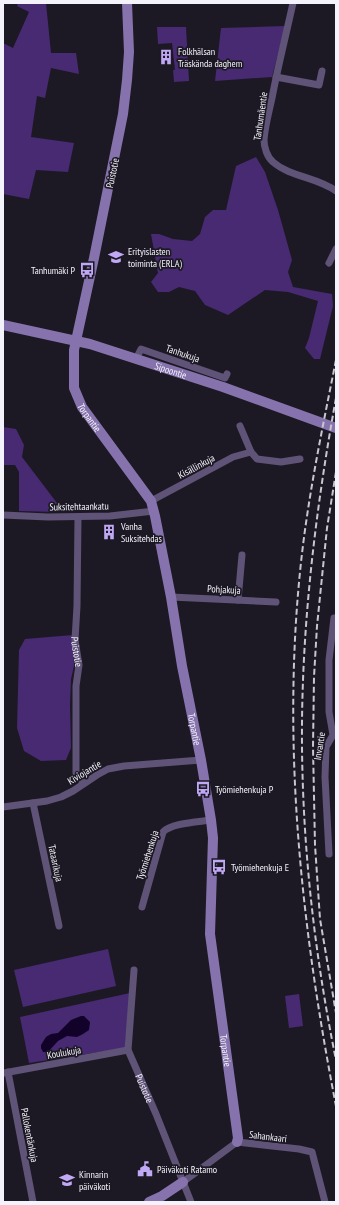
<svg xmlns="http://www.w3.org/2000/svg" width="339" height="1205" font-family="'PT Sans Narrow',sans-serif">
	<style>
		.green { fill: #472a72 }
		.water { fill: #120229 }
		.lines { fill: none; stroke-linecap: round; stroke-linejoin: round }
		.street { stroke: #5f5377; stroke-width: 7 }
		.secondary { stroke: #8673ad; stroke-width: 10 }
		.rail { stroke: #c8c6ce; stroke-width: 2; stroke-dasharray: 6 3; stroke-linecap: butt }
		.labels { text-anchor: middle; stroke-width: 3.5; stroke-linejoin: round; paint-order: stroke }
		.poi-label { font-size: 10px; fill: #f4f2fa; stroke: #1c1924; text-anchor: start }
		.street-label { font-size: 10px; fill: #f4f2fa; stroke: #1c1924 }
	</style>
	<rect width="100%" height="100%" fill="#1c1924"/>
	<path class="green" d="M 18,3 L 46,3 L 51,53 L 76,53 L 79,74 L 51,68 L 45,98 L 37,96 L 31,137 L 74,143 L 68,172 L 36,170 L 29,199 L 3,194 L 3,43 L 13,48 L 29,12 L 17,6 Z
		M 285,26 L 272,77 L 215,81 L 221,28 Z
		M 157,27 L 186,27 L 189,81 L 174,82 L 173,70 L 175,70 L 172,43 L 158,44 Z
		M 256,157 L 265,172 L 278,210 L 292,260 L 288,272 L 293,287 L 332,294 L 333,306 L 320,359 L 314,359 L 305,348 L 309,338 L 318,301 L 288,292 L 265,290 L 228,315 L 205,305 L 195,291 L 179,287 L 169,292 L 158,292 L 151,282 L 158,273 L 151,234 L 159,234 L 173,239 L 192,241 L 200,234 L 205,217 L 213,210 L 226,210 L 236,166 Z
		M 3,427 L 16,429 L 24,445 L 22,457 L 57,503 L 57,512 L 19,511 L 19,472 L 15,465 L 3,465 Z
		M 73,635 L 74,666 L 71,679 L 70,705 L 71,748 L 66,760 L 41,761 L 24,751 L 17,728 L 19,650 L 25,639 Z
		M 108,949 L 116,986 L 23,1007 L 14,970 Z
		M 130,993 L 125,1048 L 29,1063 L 20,1017 Z
		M 299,994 L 303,1026 L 289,1028 L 285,996 Z"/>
	<path class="water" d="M 81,1016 L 84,1016 L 90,1022 L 89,1030 L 83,1034 L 77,1037 L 67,1036 L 58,1041 L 48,1052 L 43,1052 L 41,1048 L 41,1045 L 46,1037 L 51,1034 L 58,1033 L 71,1020 Z"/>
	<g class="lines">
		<g class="street">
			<path d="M 293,3 C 286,35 278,66 272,98 C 269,112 265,126 264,140 C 264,147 267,157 273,162 C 290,177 317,177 336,191"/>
			<path d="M 276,77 L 319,85 L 322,71"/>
			<path d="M 329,263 L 336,249"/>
			<path d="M 136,359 L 141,349 L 225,378 L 227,374"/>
			<path d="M 251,452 L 257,459 L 281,462 L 300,459"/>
			<path d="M 151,501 L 233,457 L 251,452 L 240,426"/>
			<path d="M 3,515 L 48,517 L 110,516 L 154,511"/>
			<path id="s1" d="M 78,517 L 77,606 L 75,640 L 79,665 L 76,686 L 76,773 L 79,778 L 84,783"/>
			<path d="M 171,597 L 276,602"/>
			<path d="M 238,600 L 242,555"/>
			<path d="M 33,803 L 59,926"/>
			<path d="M 3,807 L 47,801 L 61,797 L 73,791 L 97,775 L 108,769 L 124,766 L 201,760"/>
			<path d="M 329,854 L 325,777 L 326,747 L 333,735 L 329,712 L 329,660 L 334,618 L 336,618"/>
			<path d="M 142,907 L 163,832 C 171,823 198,822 211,820"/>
			<path id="s2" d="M 134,970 L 128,1050 L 156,1114 L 191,1202"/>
			<path d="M 8,1072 L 33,1202"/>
			<path d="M 4,1073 L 128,1050"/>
			<path d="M 183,1182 L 237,1142 L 299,1149 L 312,1152 L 325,1202"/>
		</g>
		<g class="secondary">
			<path id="s3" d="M 127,3 L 129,52 L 127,80 L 123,114 L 94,258 L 74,350 L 74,388 L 82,407 L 151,501 L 155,516 L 171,597 L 182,666 L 201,760 L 211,820 L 213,838 L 210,934 L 238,1138 L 237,1142"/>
			<path id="s4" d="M 3,325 L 90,344 L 223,387 L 336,428"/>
			<path d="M 149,1202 L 162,1196 L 183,1182"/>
		</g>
		<path class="rail" d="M 336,360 C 322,430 307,501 300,572 C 282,751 302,931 336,1106
			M 336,398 C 315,513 301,630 302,747 C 303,852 315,957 336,1060
			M 336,472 L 327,528 L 317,626 L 314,677 L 313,747 L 315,845 L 320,919 L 336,1013"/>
	</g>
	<defs>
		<g id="building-bare" transform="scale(1.2)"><path d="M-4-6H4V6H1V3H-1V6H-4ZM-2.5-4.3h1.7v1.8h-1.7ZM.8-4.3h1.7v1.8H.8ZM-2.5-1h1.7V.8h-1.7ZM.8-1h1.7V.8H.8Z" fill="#c0a8f4" stroke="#1c1924" stroke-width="2.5" paint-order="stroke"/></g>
		<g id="school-bare" transform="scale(1.2)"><path d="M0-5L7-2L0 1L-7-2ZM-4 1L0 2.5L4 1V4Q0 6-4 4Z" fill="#c0a8f4" stroke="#1c1924" stroke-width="2.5" paint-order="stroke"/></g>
		<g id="bus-bare" transform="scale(1.2)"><path d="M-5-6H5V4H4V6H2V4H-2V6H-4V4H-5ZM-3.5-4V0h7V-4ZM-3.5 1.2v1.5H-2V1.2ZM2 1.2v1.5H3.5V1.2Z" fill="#c0a8f4" stroke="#1c1924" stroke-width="2.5" paint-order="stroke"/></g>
		<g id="civic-bare" transform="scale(1.2)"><path d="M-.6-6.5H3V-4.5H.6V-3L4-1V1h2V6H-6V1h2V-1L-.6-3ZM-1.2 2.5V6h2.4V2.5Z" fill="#c0a8f4" stroke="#1c1924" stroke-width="2.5" paint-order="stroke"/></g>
	</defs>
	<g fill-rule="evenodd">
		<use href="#building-bare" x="166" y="57"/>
		<use href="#school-bare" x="116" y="257"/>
		<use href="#bus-bare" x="87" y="270"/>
		<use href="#building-bare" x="109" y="532"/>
		<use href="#bus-bare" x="203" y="789"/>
		<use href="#bus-bare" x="219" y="867"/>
		<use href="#civic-bare" x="145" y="1169"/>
		<use href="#school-bare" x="67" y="1180"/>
	</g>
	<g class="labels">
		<g class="poi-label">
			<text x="178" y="55">Folkhälsan<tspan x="178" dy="12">Träskända daghem</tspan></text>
			<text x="128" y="255">Erityislasten<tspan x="128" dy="12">toiminta (ERLA)</tspan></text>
			<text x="75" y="274" text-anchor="end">Tanhumäki P</text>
			<text x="121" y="530">Vanha<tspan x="121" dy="12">Suksitehdas</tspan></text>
			<text x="215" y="793">Työmiehenkuja P</text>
			<text x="231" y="871">Työmiehenkuja E</text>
			<text x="157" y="1173">Päiväkoti Ratamo</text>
			<text x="79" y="1178">Kinnarin<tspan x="79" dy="12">päiväkoti</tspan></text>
		</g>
		<g class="street-label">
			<text transform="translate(260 116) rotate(-82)" y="4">Tanhumäentie</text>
			<text transform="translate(112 173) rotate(-78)" y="4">Puistotie</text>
			<text transform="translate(183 353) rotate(19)" y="4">Tanhukuja</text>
			<text dy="4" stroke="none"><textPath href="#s4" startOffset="174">Sipoontie</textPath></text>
			<text dy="4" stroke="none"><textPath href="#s3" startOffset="424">Torpantie</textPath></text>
			<text transform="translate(196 466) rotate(-28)" y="4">Kisällinkuja</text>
			<text transform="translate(79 506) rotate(-1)" y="4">Suksitehtaankatu</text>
			<text transform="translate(224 589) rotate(3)" y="4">Pohjakuja</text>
			<text dy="4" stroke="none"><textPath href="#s1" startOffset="135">Puistotie</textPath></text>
			<text dy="4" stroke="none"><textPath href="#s3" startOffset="760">Torpantie</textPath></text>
			<text transform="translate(319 746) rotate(-81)" y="4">Invantie</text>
			<text transform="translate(84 772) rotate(-31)" y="4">Kiviojantie</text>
			<text transform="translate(147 855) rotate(-72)" y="4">Työmiehenkuja</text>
			<text transform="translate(56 863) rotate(78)" y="4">Tataarikuja</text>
			<text dy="4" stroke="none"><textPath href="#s3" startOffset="1084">Torpantie</textPath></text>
			<text transform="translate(64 1052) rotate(-10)" y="4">Koulukuja</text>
			<text dy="4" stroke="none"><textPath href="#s2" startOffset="122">Puistotie</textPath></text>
			<text transform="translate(30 1135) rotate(79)" y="4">Pallokentänkuja</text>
			<text transform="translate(268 1136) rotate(7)" y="4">Sahankaari</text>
		</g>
	</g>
	<rect width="339" height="1205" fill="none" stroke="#f4f2fa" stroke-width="8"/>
</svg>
